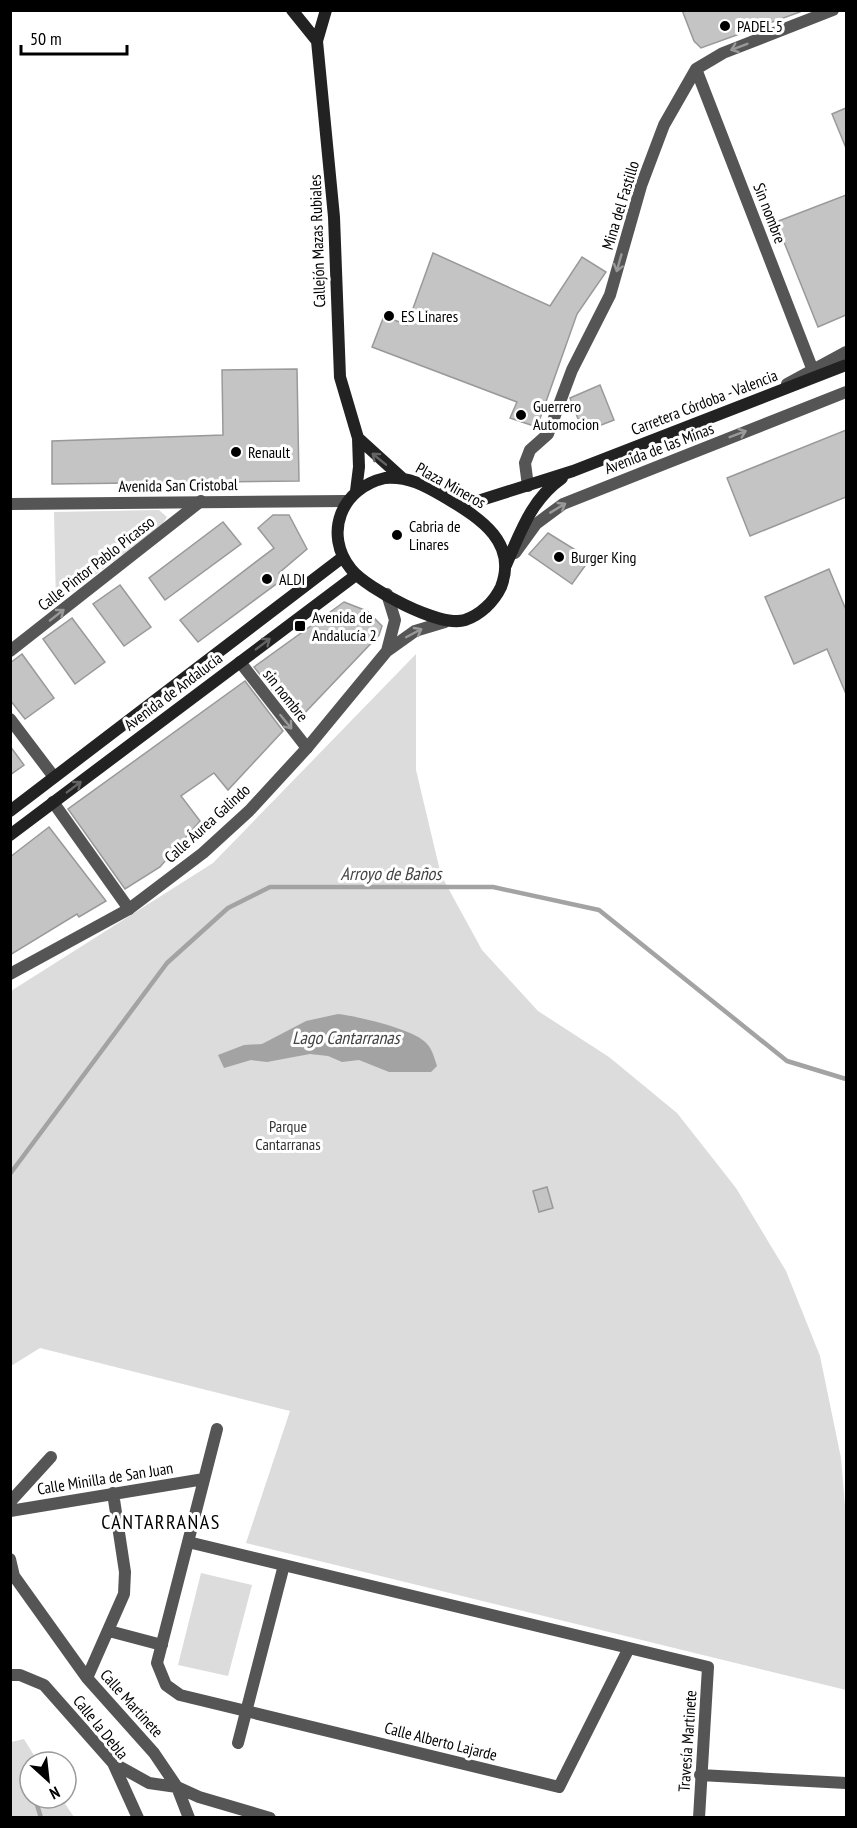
<svg xmlns="http://www.w3.org/2000/svg" width="857" height="1828" viewBox="0 0 857 1828" font-family="'PT Sans Narrow',sans-serif">
<style>
.green{fill:#dcdcdc}
.water{fill:#a3a3a3}
.lines{fill:none;stroke-linecap:round;stroke-linejoin:round}
.stream{stroke:#a3a3a3;stroke-width:4.5}
.building{fill:#c4c4c4;stroke:#999;stroke-width:1.5}
.pedestrian{stroke:#555;stroke-width:12}
.minor{stroke:#555;stroke-width:12}
.tertiary{stroke:#555;stroke-width:12}
.secondary{stroke:#222;stroke-width:12}
.oneway{stroke:#999}
.oneway2{stroke:#646464}
.poi-dot{fill:#000;stroke:#fff;stroke-width:2}
.labels{text-anchor:middle;stroke-width:6;stroke-linejoin:round;paint-order:stroke}
.poi-label{font-size:16px;fill:#000;stroke:#fff;text-anchor:start}
.street-label{font-size:16px;fill:#000;stroke:#fff}
.park-label{font-size:16px;fill:#333;stroke:#fff}
.water-label{font-size:18px;font-style:italic;fill:#444;stroke:#fff}
.quarter-label{font-size:20px;letter-spacing:1.5px;fill:#000;stroke:#fff}
</style>
<rect width="100%" height="100%" fill="#fff"/>
<path class="green" d="M159 510 167 517 162 525 56 604 54 512Z
M416 654V770L441 875 482 950 538 1011 609 1057 677 1113 736 1188 786 1271 820 1356 841 1458 846 1518V1690L246 1543 290 1411 40 1348 11 1366V991L213 863Z
M201 1573 252 1585 228 1676 178 1665Z
M24 1739 38 1762H30V1798H61L74 1817H11V1742Z"/>
<path class="water" d="M338 1014C357 1016 411 1029 424 1041 432 1047 434 1057 437 1066L431 1072H389L359 1060 342 1062 328 1056 310 1054 267 1062 251 1060 224 1068 218 1055 244 1045 262 1044 306 1021Z"/>
<g class="lines">
<path class="stream" d="M10 1174 167 963 228 908 270 887H493L599 910 787 1061 846 1079
M26 1772 30 1784
M35 1798 41 1818"/>
</g>
<path class="building" d="M682 10H800V12L701 48 694 41Z
M846 108V148L832 114Z
M846 195V315L818 327 776 222Z
M433 253 550 306 582 257 606 272 577 314 537 427 510 418 517 402 372 347 384 316 407 325Z
M297 369 299 481 52 484V441L223 435 222 370Z
M600 385 614 420 583 432 570 398Z
M846 430V497L750 536 727 478Z
M273 515H289L307 549 279 573 283 579 198 642 180 620 274 548 258 528Z
M223 522 241 544 165 600 149 578Z
M548 533 590 559 572 584 529 554Z
M829 569 846 610V694L827 649 794 664 765 597Z
M120 585 151 627 124 646 93 604Z
M344 602 367 611 382 626 379 635 297 721 254 667Z
M72 618 105 662 75 684 43 639Z
M22 654 54 698 25 719 10 700V663Z
M245 681 283 731 228 790 214 773 181 796 200 821 160 867 125 889 68 809Z
M10 746 24 765 10 775Z
M49 827 106 901 79 917 77 914 10 955V857Z
M547 1187 553 1208 539 1212 533 1191Z"/>
<g class="lines">
<path class="pedestrian" d="M240 662 307 748"/>
<path class="minor" d="M696 69 812 368
M787 384 846 352
M528 486 525 463 530 450 548 434 572 370 610 295 641 186 664 125 696 69 723 53 833 10
M515 553 536 524 563 504 846 392
M10 651 201 501
M10 719 54 777
M53 802 129 909
M217 1429 157 1663 166 1685 180 1695 559 1787 629 1648
M10 1502 51 1457
M10 1511 204 1479
M188 1542 708 1667 699 1818
M10 1559 14 1576 87 1678 154 1753 177 1787 199 1797 270 1818
M109 1631 162 1645
M10 1675H20L44 1685 113 1763 138 1818
M87 1678 124 1594 125 1572 113 1493
M238 1743 284 1565
M113 1763 149 1783 177 1787 189 1818
M700 1775 846 1783"/>
<path class="tertiary" d="M10 504 346 501
M387 594 395 620 387 651
M10 974 129 909 203 853 249 811 307 748 387 651 415 631 445 622"/>
<path class="secondary" d="M292 10 317 41
M326 10 317 41 334 217 340 377 358 438 359 467 356 491
M358 438 402 478
M385 478C410 476 427 487 448 499 481 519 518 543 501 587 494 602 480 615 465 620 440 628 367 589 351 569 323 534 341 488 385 478Z
M453 502 478 501 573 471 846 365
M506 565C521 531 531 500 562 478
M10 811 343 557
M10 835 356 575"/>
</g>
<defs><path id="oneway-shaft" d="M-6 0H5M1.5-3L5.5 0L1.5 3" fill="none" stroke-width="1.6" stroke-linecap="round" stroke-linejoin="round" transform="scale(1.5)"/></defs>
<g class="oneway">
<use href="#oneway-shaft" transform="translate(739 47) rotate(159)"/>
<use href="#oneway-shaft" transform="translate(619 263) rotate(106)"/>
<use href="#oneway-shaft" transform="translate(738 434) rotate(-21)"/>
<use href="#oneway-shaft" transform="translate(558 508) rotate(-31)"/>
<use href="#oneway-shaft" transform="translate(57 615) rotate(-38)"/>
<use href="#oneway-shaft" transform="translate(414 633) rotate(-28)"/>
<use href="#oneway-shaft" transform="translate(286 722) rotate(51)"/>
</g>
<g class="oneway2">
<use href="#oneway-shaft" transform="translate(379 459) rotate(-141)"/>
<use href="#oneway-shaft" transform="translate(263 644) rotate(-37)"/>
<use href="#oneway-shaft" transform="translate(74 787) rotate(-37)"/>
</g>
<g class="poi-dot">
<circle cx="725" cy="26" r="6"/>
<circle cx="389" cy="316" r="6"/>
<circle cx="521" cy="415" r="6"/>
<circle cx="236" cy="452" r="6"/>
<circle cx="397" cy="535" r="6"/>
<circle cx="559" cy="557" r="6"/>
<circle cx="267" cy="579" r="6"/>
<rect x="294" y="620" width="12" height="12" rx="3"/>
</g>
<g class="labels">
<g class="poi-label">
<text x="737" y="32">PADEL 5</text>
<text x="401" y="322">ES Linares</text>
<text x="533" y="412">Guerrero<tspan x="533" dy="18">Automocion</tspan></text>
<text x="248" y="458">Renault</text>
<text x="409" y="532">Cabria de<tspan x="409" dy="18">Linares</tspan></text>
<text x="571" y="563">Burger King</text>
<text x="279" y="585">ALDI</text>
<text x="312" y="623">Avenida de<tspan x="312" dy="18">Andalucía 2</tspan></text>
</g>
<g class="street-label">
<text transform="translate(620 205) rotate(-73)" y="6">Mina del Fastillo</text>
<text transform="translate(770 213) rotate(69)" y="6">Sin nombre</text>
<text transform="translate(317 241) rotate(-92)" y="6">Callejón Mazas Rubiales</text>
<text transform="translate(704 402) rotate(-21)" y="6">Carretera Córdoba - Valencia</text>
<text transform="translate(659 448) rotate(-21)" y="6">Avenida de las Minas</text>
<text transform="translate(178 485) rotate(-1)" y="6">Avenida San Cristobal</text>
<text transform="translate(451 485) rotate(29)" y="6">Plaza Mineros</text>
<text transform="translate(96 563) rotate(-38)" y="6">Calle Pintor Pablo Picasso</text>
<text transform="translate(173 691) rotate(-37)" y="6">Avenida de Andalucía</text>
<text transform="translate(286 695) rotate(52)" y="6">sin nombre</text>
<text transform="translate(207 823) rotate(-42)" y="6">Calle Áurea Galindo</text>
<text transform="translate(105 1478) rotate(-9)" y="6">Calle Minilla de San Juan</text>
<text transform="translate(132 1703) rotate(48)" y="6">Calle Martinete</text>
<text transform="translate(101 1727) rotate(51)" y="6">Calle la Debla</text>
<text transform="translate(441 1741) rotate(14)" y="6">Calle Alberto Lajarde</text>
<text transform="translate(687 1741) rotate(-86)" y="6">Travesía Martinete</text>
</g>
<g class="park-label">
<text x="288" y="1132">Parque<tspan x="288" dy="18">Cantarranas</tspan></text>
</g>
<g class="water-label">
<text x="391" y="880">Arroyo de Baños</text>
<text x="346" y="1044">Lago Cantarranas</text>
</g>
<g class="quarter-label">
<text x="161" y="1529">CANTARRANAS</text>
</g>
</g>
<rect width="857" height="1828" fill="none" stroke="#000000" stroke-width="24"/>
<g transform="translate(48 1780) rotate(153)"><circle r="28" fill="#ffffff" stroke="#999999" stroke-width="1.5"/>
<path d="M0-4.5L10 22L0 15L-10 22Z" fill="#000000"/>
<text y="-9" font-size="16" font-weight="bold" text-anchor="middle" fill="#000000">N</text>
</g>
<path d="M21 45v9h106v-9" fill="none" stroke="#000000" stroke-width="3"/>
<text x="30" y="45" font-size="18" fill="#000000" stroke="#ffffff" stroke-width="4.5" paint-order="stroke">50 m</text>
</svg>
